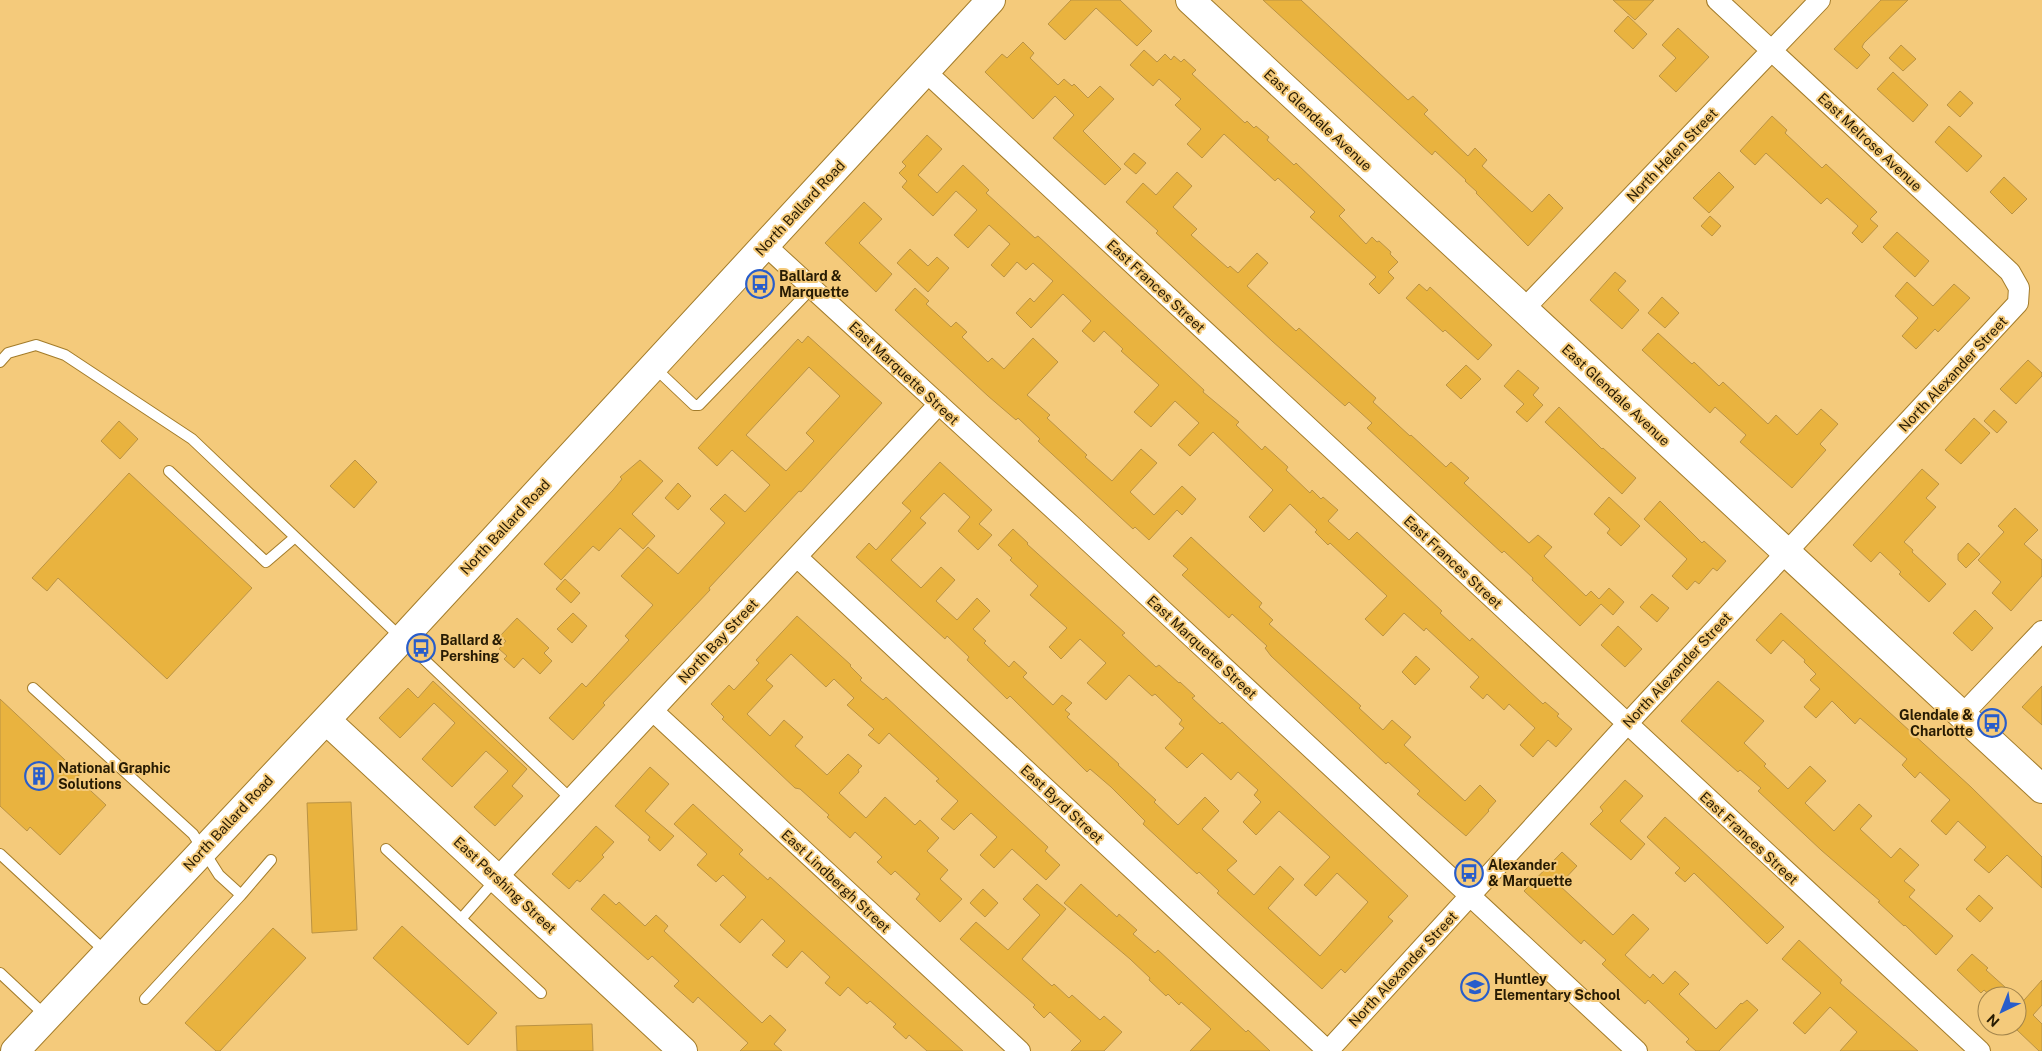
<svg xmlns="http://www.w3.org/2000/svg" width="2042" height="1051" viewBox="0 0 2042 1051" font-family="'Public Sans',sans-serif">
<style>
.building{fill:#e9b33f;stroke:#bb9344;fill-rule:evenodd}
.lines{fill:none;stroke-linecap:round;stroke-linejoin:round}
.lane-casing{stroke:#a37c2a;stroke-width:12}
.street-casing{stroke:#a37c2a;stroke-width:22}
.secondary-casing{stroke:#a37c2a;stroke-width:30}
.lane{stroke:#fff;stroke-width:10}
.street{stroke:#fff;stroke-width:20}
.secondary{stroke:#fff;stroke-width:28}
.labels{text-anchor:middle;stroke-width:4;stroke-linejoin:round;paint-order:stroke}
.street-label{font-size:14px;fill:#271b03;stroke:#f4ca7b}
.poi-label{font-size:14px;font-weight:bold;fill:#271b03;stroke:#f4ca7b;text-anchor:start}
</style>
<rect width="100%" height="100%" fill="#f4ca7b"/>
<path class="building" d="M1071 0H1120L1152 31 1137 46 1096 8 1065 40 1048 24Z
M1263 0H1301L1408 100 1413 96 1428 110 1424 114 1468 156 1475 148 1487 160 1482 166 1532 212 1549 194 1563 208 1528 246 1476 193 1477 192 1465 181 1466 180 1435 151 1432 155Z
M1613 0H1654L1635 20Z
M1881 0H1908L1864 43 1862 47 1870 55 1857 69 1834 49Z
M1628 16 1647 34 1633 49 1614 31Z
M1678 28 1709 57 1676 92 1659 76 1676 58 1662 45Z
M1023 42 1034 53 1030 58 1058 85 1064 79 1072 86 1074 84 1088 98 1100 86 1114 99 1083 131 1121 169 1105 185 1053 138 1074 115 1055 96 1033 119 985 72 1002 54 1007 58Z
M1901 45 1916 59 1903 71 1889 58Z
M1144 50 1157 62 1165 54 1171 60 1174 56 1181 62 1184 59 1196 70 1192 74 1245 123 1247 121 1254 128 1256 126 1269 137 1267 140 1294 165 1296 163 1345 210 1339 216 1366 244 1372 237 1377 242 1379 241 1391 252 1390 254 1398 262 1388 272 1394 278 1379 294 1369 284 1376 277 1310 217 1315 212 1278 178 1275 181 1224 134 1202 158 1187 144 1201 129 1175 105 1181 99 1159 79 1153 86 1130 65Z
M1893 72 1928 105 1913 122 1877 89Z
M1960 91 1973 103 1960 117 1947 105Z
M1772 116 1787 130 1785 133 1822 168 1826 164 1877 212 1870 219 1878 226 1862 243 1852 233 1858 226 1827 198 1821 204 1766 153 1755 165 1740 151Z
M1949 126 1982 156 1967 172 1935 142Z
M927 135 942 149 918 175 937 193 963 165 989 190 986 193 1035 238 1038 236 1204 390 1203 392 1239 422 1236 425 1262 450 1265 446 1288 467 1286 470 1310 493 1312 490 1321 499 1323 497 1338 510 1328 521 1349 540 1357 532 1442 611 1440 613 1470 641 1472 638 1543 704 1545 702 1559 714 1557 716 1572 729 1556 747 1548 740 1533 757 1520 745 1535 728 1509 704 1504 710 1487 694 1483 699 1470 687 1479 677 1426 628 1424 631 1404 613 1383 636 1365 619 1387 596 1330 543 1328 545 1315 532 1317 530 1290 504 1264 532 1249 517 1273 490 1213 432 1190 456 1178 445 1199 423 1175 401 1151 427 1134 412 1159 385 1121 351 1123 349 1104 331 1094 342 1082 331 1091 321 1063 294 1031 328 1016 313 1030 298 1034 302 1053 281 1033 263 1026 270 1017 262 1004 277 991 265 1010 244 989 225 968 248 954 235 977 210 956 191 933 216 902 187 907 181 899 173 906 166 902 162Z
M1134 153 1146 163 1136 174 1124 164Z
M1177 172 1192 186 1173 207 1197 229 1191 235 1228 268 1230 266 1238 273 1257 253 1268 263 1247 286 1296 331 1299 328 1376 398 1373 402 1410 436 1411 435 1446 467 1451 462 1469 478 1464 483 1529 543 1538 535 1552 547 1544 556 1586 596 1591 591 1599 599 1609 588 1624 602 1613 615 1601 604 1580 626 1532 580 1533 578 1504 551 1502 553 1367 428 1372 423 1349 402 1345 406 1272 341 1156 233 1158 231 1126 202 1143 183 1156 195Z
M1719 172 1734 187 1709 213 1693 198Z
M2004 177 2027 199 2012 214 1990 192Z
M864 202 882 219 859 243 892 274 876 292 825 243Z
M1710 216 1721 226 1712 236 1701 226Z
M1897 232 1929 261 1915 277 1883 247Z
M910 249 928 266 937 257 949 268 928 292 897 263Z
M1615 272 1626 281 1618 290 1639 310 1622 329 1590 300Z
M1907 282 1933 306 1954 284 1970 298 1938 332 1935 329 1916 349 1902 336 1918 318 1895 296Z
M1419 284 1427 291 1430 287 1492 345 1478 360 1445 330 1443 332 1406 298Z
M915 288 929 301 926 304 951 327 956 322 967 332 962 337 988 362 992 358 1004 369 1033 338 1058 362 1027 395 1050 415 1047 418 1087 455 1085 457 1112 481 1141 449 1157 463 1130 492 1154 515 1182 486 1196 499 1182 515 1177 510 1149 540 1135 527 1133 529 1038 441 1040 439 1018 418 1016 420 988 396 895 310Z
M1662 297 1679 313 1665 328 1648 313Z
M1658 333 1692 364 1694 362 1719 386 1723 382 1768 424 1776 415 1797 435 1821 409 1838 424 1820 444 1826 450 1792 488 1740 442 1746 435 1715 407 1710 413 1642 350Z
M808 336 882 403 801 492 799 491 709 588 710 590 603 703 605 705 573 740 549 718 582 683 586 687 629 640 625 636 653 605 621 576 648 547 678 574 725 523 710 509 725 494 745 512 770 485 732 450 717 466 698 448 798 339 802 343ZM809 367 840 396 806 433 814 441 786 471 746 435Z
M2028 360 2042 373V376L2016 404 2000 389Z
M1466 365 1481 379 1461 399 1446 385Z
M1518 370 1539 388 1533 395 1543 405 1527 422 1516 412 1524 404 1504 386Z
M1559 407 1602 449 1603 448 1636 478 1622 494 1545 422Z
M1994 410 2007 422 1997 433 1984 421Z
M1974 418 1990 433 1961 464 1945 450Z
M119 421 138 439 120 459 101 441Z
M355 460 377 482 354 508 330 486Z
M640 460 663 481 632 514 655 536 643 549 620 528 599 551 593 546 561 580 544 564 613 490 622 479 620 477Z
M940 462 992 510 979 524 992 535 978 550 958 531 970 517 944 493 920 518 926 523 891 560 921 588 941 567 955 580 936 601 957 620 977 598 990 611 973 629 986 641 984 643 1009 667 1014 661 1027 673 1023 677 1053 705 1062 695 1072 703 1065 710 1070 714 1067 717 1119 764 1118 765 1156 800 1154 802 1178 825 1205 797 1219 811 1202 829 1237 861 1227 870 1254 895 1280 866 1294 879 1268 908 1320 956 1368 902 1337 873 1316 896 1304 885 1330 857 1279 811 1256 835 1243 822 1261 802 1254 795 1258 790 1238 772 1231 780 1202 753 1187 768 1165 748 1184 728 1179 724 1182 720 1155 694 1152 696 1129 675 1106 700 1087 683 1106 663 1080 639 1061 659 1049 647 1067 628 1030 595 1038 586 1010 560 1012 558 998 545 1013 529 1028 543 1027 544 1125 633 1122 635 1156 667 1159 665 1179 683 1180 682 1195 696 1192 698 1220 724 1222 722 1408 896 1388 917 1393 921 1345 973 1341 969 1322 989 1217 893 1219 891 1199 872 1197 874 1143 824 1145 821 1111 787 1090 769 1087 772 1010 696 1007 699 967 660 969 657 947 636 945 639 856 557 869 543 876 550 911 511 902 503Z
M1922 469 1939 484 1926 498 1936 507 1904 542 1913 550 1912 552 1946 584 1929 602 1899 574 1901 572 1880 552 1871 562 1853 545Z
M129 473 252 588 167 679 58 578 47 591 32 578Z
M678 483 691 496 678 510 665 498Z
M1609 497 1640 526 1621 546 1607 533 1610 529 1594 514Z
M1660 501 1702 543 1704 541 1726 561 1717 571 1713 568 1699 584 1695 581 1687 590 1672 576 1687 559 1644 519Z
M2015 508 2038 530 2024 544 2042 560V576L2011 611 1992 593 2001 582 1978 560 2004 532 1998 526Z
M1191 537 1262 603 1259 607 1273 620 1269 624 1361 706 1359 708 1383 730 1392 720 1411 737 1404 745 1465 801 1480 785 1496 801 1488 810 1489 811 1466 836 1417 794 1420 791 1388 762 1386 764 1271 656 1265 648 1267 646 1232 614 1229 618 1182 575 1188 569 1173 556Z
M1968 543 1980 554 1966 568 1958 560V554Z
M565 579 580 593 571 603 556 589Z
M1652 594 1669 608 1657 622 1640 607Z
M1975 610 1993 628 1972 651 1953 633Z
M573 613 587 626 572 643 557 629Z
M1781 613 1971 787 2042 857V888L2007 855 1989 873 1974 860 1986 847 1958 821 1946 835 1931 821 1950 800 1920 772 1915 778 1902 765 1907 759 1860 718 1855 724 1832 701 1816 718 1804 707 1820 689 1810 680 1816 674 1804 662 1805 660 1783 640 1771 654 1756 640Z
M797 616 851 665 850 666 862 678 860 680 883 700 886 697 1048 847 1045 851 1060 865 1046 880 1012 849 994 868 980 855 997 837 971 813 954 830 941 819 958 801 936 781 939 779 889 733 879 744 868 735 874 729 847 705 854 698 834 679 826 687 791 654 766 680 773 686 747 714 770 736 784 720 803 737 795 746 827 775 848 754 862 766 858 770 859 772 839 793 866 818 885 797 915 825 920 820 939 838 927 851 948 870 940 879 962 899 940 922 916 899 920 894 895 871 891 875 877 862 882 857 855 832 850 838 827 817 829 815 800 789 795 788 722 719 724 717 711 704 729 685 734 690 759 663 756 660Z
M517 618 549 648 544 653 552 661 540 674 523 658 514 668 504 659 507 656 499 649 506 641 500 636Z
M1618 626 1642 649 1625 667 1601 645Z
M1416 656 1430 669 1415 685 1402 672Z
M433 681 527 769 512 786 523 796 495 826 474 807 508 771 486 751 452 787 422 759 455 723 434 703 400 738 379 718 408 688 418 698Z
M1718 681 1764 721 1744 743 1766 764 1764 766 1788 789 1810 766 1826 781 1805 803 1834 831 1859 804 1872 816 1860 829 1891 858 1900 848 1919 865 1904 881 1915 890 1909 897 1953 936 1936 955 1905 925 1904 926 1878 902 1880 901 1821 850 1758 791 1761 788 1740 770 1738 772 1681 721Z
M2042 686V725L2022 707Z
M0 699 80 774 77 778 106 805 60 855 30 827 27 831 0 806Z
M650 767 669 784 645 811 674 836 660 851 648 840 650 837 615 806Z
M1625 780 1643 796 1620 821 1645 844 1631 860 1590 824 1603 811 1600 807Z
M351 802 357 930 312 933 307 803Z
M693 804 743 850 739 854 768 880 770 877 963 1051H927L909 1035 906 1039 893 1027 896 1024 870 1001 867 1004 848 987 840 996 825 983 830 977 802 951 787 968 772 955 785 941 762 919 740 943 720 925 746 897 723 875 716 882 697 865 707 854 674 824Z
M1665 817 1699 848 1784 927 1767 944 1694 873 1685 882 1675 873 1680 868 1647 837Z
M596 826 614 842 602 855 604 857 580 882 577 880 569 889 552 874Z
M1562 852 1577 866 1559 885 1613 935 1633 914 1649 929 1625 955 1650 978 1653 974 1663 984 1675 971 1689 984 1679 994 1716 1029 1741 1003 1742 1004 1747 1000 1758 1010 1719 1051H1696L1686 1042 1689 1039 1648 1000 1645 1004 1602 964 1606 960 1584 940 1581 944 1524 891Z
M1037 884 1066 909 1022 959 1052 986 1054 984 1069 998 1072 995 1100 1020 1104 1016 1122 1032 1104 1051H1071L1081 1041 1050 1012 1044 1018 1033 1007 1035 1005 960 939 976 922 1008 950 1040 915 1023 899Z
M1081 884 1117 917 1119 914 1137 930 1133 934 1155 953 1158 950 1246 1032 1248 1030 1270 1051H1190L1211 1029 1181 1002 1179 1005 1168 994 1166 996 1149 980 1150 978 1130 959 1064 903Z
M983 889 998 903 985 917 970 903Z
M604 894 616 905 619 902 645 926 656 915 668 926 664 931 762 1023 770 1015 786 1030 774 1044 782 1051H740L748 1043 698 997 693 1003 674 986 679 981 652 956 648 960 591 909Z
M1979 895 1993 908 1980 922 1966 909Z
M402 926 497 1013 468 1045 373 958Z
M273 928 306 958 220 1051H216L185 1023Z
M1799 940 1842 980 1840 983 1918 1051H1840L1857 1032 1830 1007 1805 1034 1793 1023 1821 993 1782 959Z
M1972 954 1988 968 1986 970 2015 996H1991L1984 990 1981 993 1957 970Z
M2042 980V1005L2033 1015 2042 1024V1051H2039L2017 1030V1008Z
M592 1024 593 1051H517L516 1026Z"/>
<g class="lines">
<defs>
<path id="lane" d="M0 362 8 353 36 345 65 355 192 439 571 799
M655 368 694 405H699L812 288
M169 471 266 562 294 538
M33 688 193 834 219 875 241 895 145 999
M386 849 541 993
M0 854 106 952
M241 895 271 860
M461 919 497 878
M0 973 47 1017"/>
<path id="street" d="M926 72 1980 1051
M765 245 1072 526 1637 1051
M1523 310 1820 0
M797 557 1328 1051
M653 711 1020 1051
M1962 715 2042 631
M497 878 939 404
M1328 1051 1627 724 2018 303 2019 288 2010 272 1717 0"/>
<path id="secondary" d="M1190 0C1473 264 1759 525 2042 789
M326 720 683 1051
M15 1051 401 640 991 0"/>
</defs>
<use href="#lane" class="lane-casing"/>
<use href="#street" class="street-casing"/>
<use href="#secondary" class="secondary-casing"/>
<use href="#lane" class="lane"/>
<use href="#street" class="street"/>
<use href="#secondary" class="secondary"/>
</g>
<defs>
<symbol id="bus-ring" viewBox="-11 -11 22 22"><circle r="9.5" fill="#f4ca7b" stroke="#285dcb" stroke-width="1.5"/><path d="M-5-6H5V4H4V6H2V4H-2V6H-4V4H-5ZM-3.5-4V0h7V-4ZM-3.5 1.2v1.5H-2V1.2ZM2 1.2v1.5H3.5V1.2Z" fill="#285dcb"/></symbol>
<symbol id="building-ring" viewBox="-11 -11 22 22"><circle r="9.5" fill="#f4ca7b" stroke="#285dcb" stroke-width="1.5"/><path d="M-4-6H4V6H1V3H-1V6H-4ZM-2.5-4.3h1.7v1.8h-1.7ZM.8-4.3h1.7v1.8H.8ZM-2.5-1h1.7V.8h-1.7ZM.8-1h1.7V.8H.8Z" fill="#285dcb"/></symbol>
<symbol id="school-ring" viewBox="-11 -11 22 22"><circle r="9.5" fill="#f4ca7b" stroke="#285dcb" stroke-width="1.5"/><path d="M0-5L7-2L0 1L-7-2ZM-4 1L0 2.5L4 1V4Q0 6-4 4Z" fill="#285dcb"/></symbol>
</defs>
<g fill-rule="evenodd">
<use href="#bus-ring" x="744" y="268" width="32" height="32"/>
<use href="#bus-ring" x="405" y="632" width="32" height="32"/>
<use href="#bus-ring" x="1976" y="707" width="32" height="32"/>
<use href="#building-ring" x="23" y="760" width="32" height="32"/>
<use href="#bus-ring" x="1453" y="857" width="32" height="32"/>
<use href="#school-ring" x="1459" y="971" width="32" height="32"/>
</g>
<g class="labels">
<g class="street-label">
<text transform="translate(1318 120) rotate(43)" y="5">East Glendale Avenue</text>
<text transform="translate(1870 142) rotate(43)" y="5">East Melrose Avenue</text>
<text transform="translate(1672 155) rotate(-46)" y="5">North Helen Street</text>
<text transform="translate(800 208) rotate(-47)" y="5">North Ballard Road</text>
<text transform="translate(1156 286) rotate(43)" y="5">East Frances Street</text>
<text transform="translate(904 373) rotate(43)" y="5">East Marquette Street</text>
<text transform="translate(1953 374) rotate(-47)" y="5">North Alexander Street</text>
<text transform="translate(1616 395) rotate(43)" y="5">East Glendale Avenue</text>
<text transform="translate(505 527) rotate(-47)" y="5">North Ballard Road</text>
<text transform="translate(1453 562) rotate(43)" y="5">East Frances Street</text>
<text transform="translate(718 641) rotate(-47)" y="5">North Bay Street</text>
<text transform="translate(1202 647) rotate(43)" y="5">East Marquette Street</text>
<text transform="translate(1677 670) rotate(-47)" y="5">North Alexander Street</text>
<text transform="translate(1062 804) rotate(43)" y="5">East Byrd Street</text>
<text transform="translate(228 823) rotate(-47)" y="5">North Ballard Road</text>
<text transform="translate(1749 838) rotate(43)" y="5">East Frances Street</text>
<text transform="translate(836 881) rotate(43)" y="5">East Lindbergh Street</text>
<text transform="translate(505 885) rotate(43)" y="5">East Pershing Street</text>
<text transform="translate(1403 969) rotate(-47)" y="5">North Alexander Street</text>
</g>
<g class="poi-label">
<text x="779" y="281">Ballard &amp;<tspan x="779" dy="16">Marquette</tspan></text>
<text x="440" y="645">Ballard &amp;<tspan x="440" dy="16">Pershing</tspan></text>
<text x="1973" y="720" text-anchor="end">Glendale &amp;<tspan x="1973" dy="16">Charlotte</tspan></text>
<text x="58" y="773">National Graphic<tspan x="58" dy="16">Solutions</tspan></text>
<text x="1488" y="870">Alexander<tspan x="1488" dy="16">&amp; Marquette</tspan></text>
<text x="1494" y="984">Huntley<tspan x="1494" dy="16">Elementary School</tspan></text>
</g>
</g>
<g transform="translate(2002 1011) rotate(223)"><circle r="24" fill="#f4ca7b" stroke="#a2844b"/>
<path d="M0-4L9 19L0 12L-9 19Z" fill="#285dcb"/>
<text y="-8" font-size="14" font-weight="bold" text-anchor="middle" fill="#271b03">N</text>
</g>
</svg>
